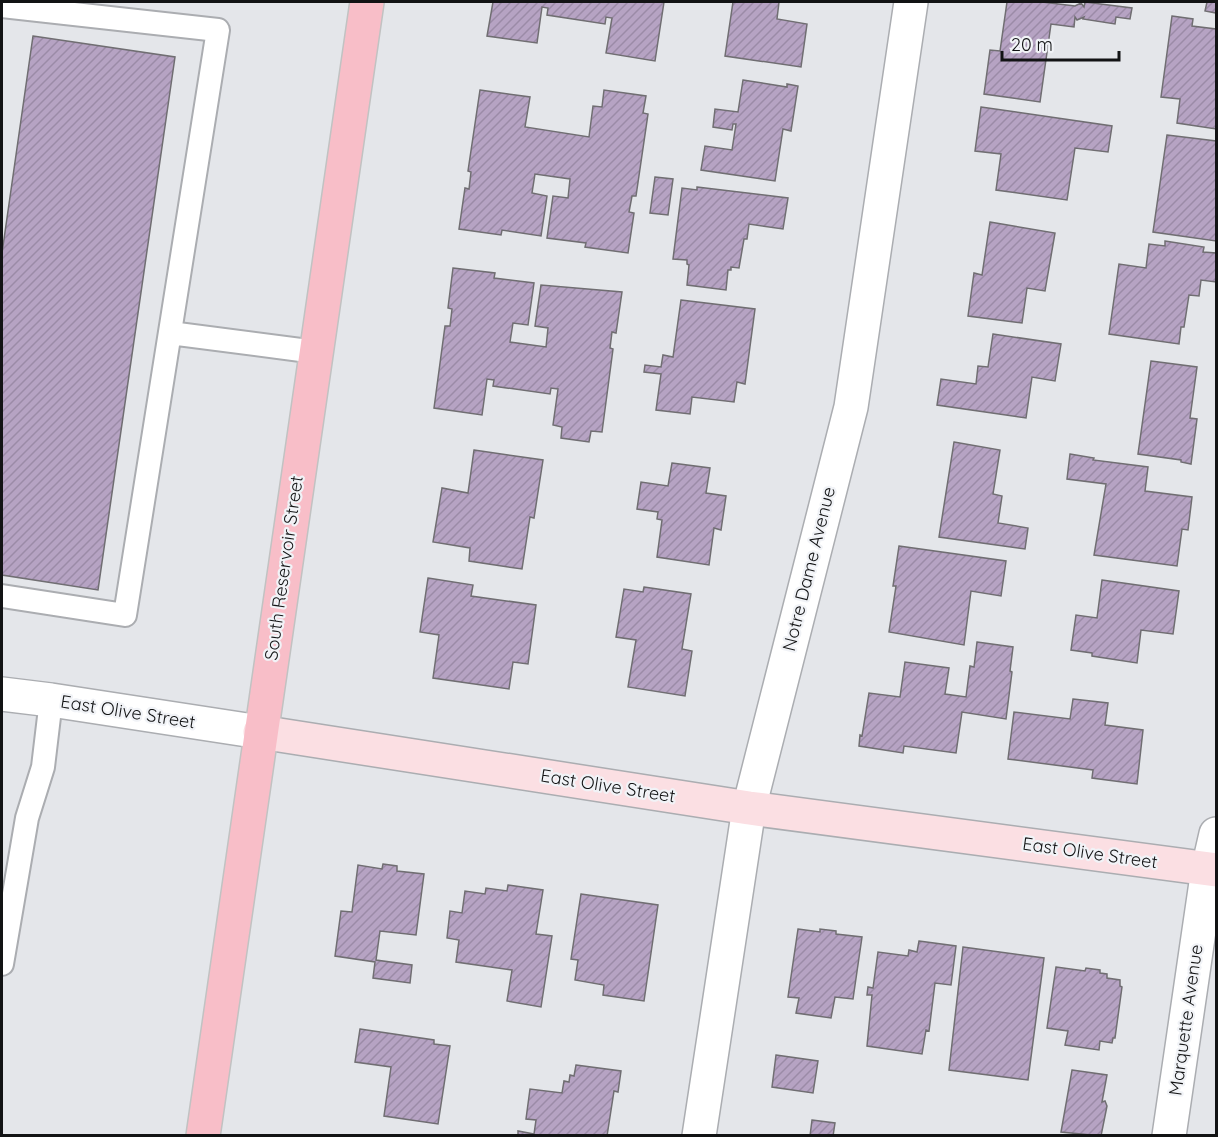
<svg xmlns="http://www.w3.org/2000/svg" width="1218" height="1137" viewBox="0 0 1218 1137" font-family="Quicksand,sans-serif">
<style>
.building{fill:url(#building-hatch);stroke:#706e72;stroke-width:1.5}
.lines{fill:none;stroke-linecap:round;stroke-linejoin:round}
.lane-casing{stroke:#abadb1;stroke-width:26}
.street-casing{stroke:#abadb1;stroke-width:36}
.secondary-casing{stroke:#abadb1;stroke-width:36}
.primary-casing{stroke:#c1c2c2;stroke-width:36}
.lane{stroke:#fff;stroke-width:22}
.street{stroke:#fff;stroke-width:33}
.secondary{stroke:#fbdfe3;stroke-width:33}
.primary{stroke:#f8bec8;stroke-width:33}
.labels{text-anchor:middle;stroke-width:4.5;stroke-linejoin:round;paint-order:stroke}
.street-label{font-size:18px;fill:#121314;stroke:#f1f3f7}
</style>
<defs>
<pattern id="building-hatch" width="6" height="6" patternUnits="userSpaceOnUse" patternTransform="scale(1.5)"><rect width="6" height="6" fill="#b6a3c3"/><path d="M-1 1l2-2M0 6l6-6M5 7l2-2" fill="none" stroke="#9b8ba7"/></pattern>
</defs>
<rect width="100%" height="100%" fill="#e4e6ea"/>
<path class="building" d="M493 2H664L655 61 606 53 612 18 606 17 605 24 547 15 548 8 542 7 537 43 487 36Z
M733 2H779L777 19 807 24 801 67 725 56Z
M1007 2H1042L1075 6 1081 3 1084 7 1085 2 1132 8 1130 19 1116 17 1115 24 1083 19 1084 17 1077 20 1075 17 1074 27 1051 24 1040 102 984 94 990 50 1000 51Z
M1207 2H1216V13L1205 11Z
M1172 16 1193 19 1192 26 1216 29V129L1177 123 1180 99 1161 97Z
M33 36 175 57 98 590 2 575V253Z
M743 80 787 87V84L798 86 791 131 783 129 775 181 701 170 705 146 732 150 736 124H733L732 130 713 127 715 109 738 112Z
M480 90 530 97 525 127 589 137 593 106 602 107 604 90 646 96 643 113 648 114 636 196H632L629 212 634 213 628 253 585 247 586 243 547 238 553 196 568 198 570 179 535 174 532 193 547 196 541 236 502 230 501 235 459 229 465 188 469 189 471 172 468 171Z
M981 107 1112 126 1108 152 1075 148 1067 200 996 190 1001 154 975 151Z
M1167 135 1216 141V241L1153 232Z
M655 177 673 179 668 215 650 213Z
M697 187 788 198 783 229 749 224 747 239H744L739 268 731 267V270H728L726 290 687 285 689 265 687 264V260L673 259 682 188 697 190Z
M990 222 1055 233 1045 291 1027 288 1022 323 968 316 974 273 982 275Z
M1165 241 1204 247 1203 252 1216 253V282L1201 280 1199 296 1189 295 1184 327H1181L1179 344 1109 334 1119 264 1146 268 1149 244 1165 246Z
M453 268 495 273 494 278 534 283 528 325 513 323 510 342 546 347 548 328 535 326 541 285 622 292 616 333 612 332 610 348 613 349 602 432 591 431 589 442 561 438 562 427 553 425 558 389 551 388 550 394 493 386 494 380 487 379 482 415 434 408 445 326H450L452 309 448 308Z
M681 300 755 309 745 384 737 382 734 402 692 397 690 414 656 410 661 374 644 372 645 365 661 367 663 355 673 357Z
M993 334 1061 344 1055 381 1032 377 1026 418 937 405 941 379 976 384 978 366 988 367Z
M1151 361 1197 367 1190 418 1197 419 1191 464 1181 462V460L1138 454Z
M954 442 1000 450 993 494 1002 496 998 523 1028 528 1025 549 939 537Z
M474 450 543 460 534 518 530 517 522 569 469 561 470 548 433 542 442 488 468 493Z
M1070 454 1094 458 1093 460 1148 467 1145 491 1192 497 1188 530 1182 529 1177 566 1094 555 1106 484 1067 479Z
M672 463 710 468 706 493 726 496 721 530 714 528 709 565 657 557 662 520 657 519 658 512 637 509 641 482 668 486Z
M899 546 1006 561 1001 596 971 591 964 645 889 632 896 586H893Z
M428 578 473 585 471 596 536 605 528 664 513 662 509 689 433 678 439 635 420 632Z
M1102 580 1179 591 1173 634 1141 630 1137 663 1092 656V653L1071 650 1076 615 1097 618Z
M644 587 691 594 682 649 692 651 685 696 628 687 636 640 616 637 624 589 643 592Z
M977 642 1013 647 1010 671 1012 672 1006 719 962 712 956 753 904 746 903 753 859 746 860 735 862 736 869 693 900 697 905 662 949 668 945 694 966 697 970 666 974 667Z
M1073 699 1108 703 1105 725 1143 730 1137 784 1092 778 1093 770 1008 759 1014 712 1070 719Z
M383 864 397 866V871L424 874 416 935 380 931 376 960 412 965 410 983 373 978 375 962 335 956 341 911 352 912 358 865 382 869Z
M508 885 543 890 536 934 552 936 541 1007 507 1001 512 970 456 962 459 940 447 938 450 911 462 913 465 891 485 894 486 888 507 891Z
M581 894 658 905 644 1001 603 995 604 985 575 980 578 960 571 959Z
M798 929 820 932V929L836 931V934L862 937 853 999 835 997 831 1018 796 1013 799 998 788 997Z
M919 941 956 946 951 985 935 983 929 1031 926 1030 922 1054 867 1046 872 995H867L868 987 873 988 878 952 908 956 909 950 917 952Z
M963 947 1044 958 1028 1080 949 1070Z
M1056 967 1085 971 1086 968 1100 970V973L1107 974V978L1120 980V986L1122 987 1115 1038H1113L1112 1043 1100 1041 1099 1050 1065 1045 1068 1031 1047 1028Z
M360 1029 434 1040V1044L450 1046 438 1124 384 1116 391 1067 355 1062Z
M776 1055 818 1061 813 1093 772 1087Z
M576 1065 621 1071 618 1092 614 1091 607 1136H518V1131L534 1134 536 1120 526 1119 530 1089 562 1093 564 1081 569 1082 570 1075 574 1076Z
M1072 1070 1107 1075 1102 1102 1105 1101 1107 1106 1101 1136 1061 1132Z
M812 1120 835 1123 833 1136H810Z"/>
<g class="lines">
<defs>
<path id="lane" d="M2 6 218 30 125 615 2 596
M170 333 316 352
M2 964 27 818 43 767 51 700"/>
<path id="street" d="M2 694 51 700 260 732
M699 1136 749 808 851 407 911 2
M1169 1136 1208 869 1216 834"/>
<path id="secondary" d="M260 732 749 808 1216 870"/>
<path id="primary" d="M203 1136 367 2"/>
</defs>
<use href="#lane" class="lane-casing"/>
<use href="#street" class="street-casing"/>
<use href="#secondary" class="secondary-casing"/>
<use href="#primary" class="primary-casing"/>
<use href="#lane" class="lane"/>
<use href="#street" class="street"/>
<use href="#secondary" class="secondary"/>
<use href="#primary" class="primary"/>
</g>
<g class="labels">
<g class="street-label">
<text transform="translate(284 568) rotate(-82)" y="6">South Reservoir Street</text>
<text transform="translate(809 569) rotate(-76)" y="6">Notre Dame Avenue</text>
<text transform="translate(128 712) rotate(9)" y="6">East Olive Street</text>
<text transform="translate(608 786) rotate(9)" y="6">East Olive Street</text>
<text transform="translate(1090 853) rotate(8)" y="6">East Olive Street</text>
<text transform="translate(1186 1020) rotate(-82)" y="6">Marquette Avenue</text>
</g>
</g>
<rect width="1218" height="1137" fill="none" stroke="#121314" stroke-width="6"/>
<path d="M1002 51v9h117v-9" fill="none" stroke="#121314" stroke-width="3"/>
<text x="1011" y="51" font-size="18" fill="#121314" stroke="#f1f3f7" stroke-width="4.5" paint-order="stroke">20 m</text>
</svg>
